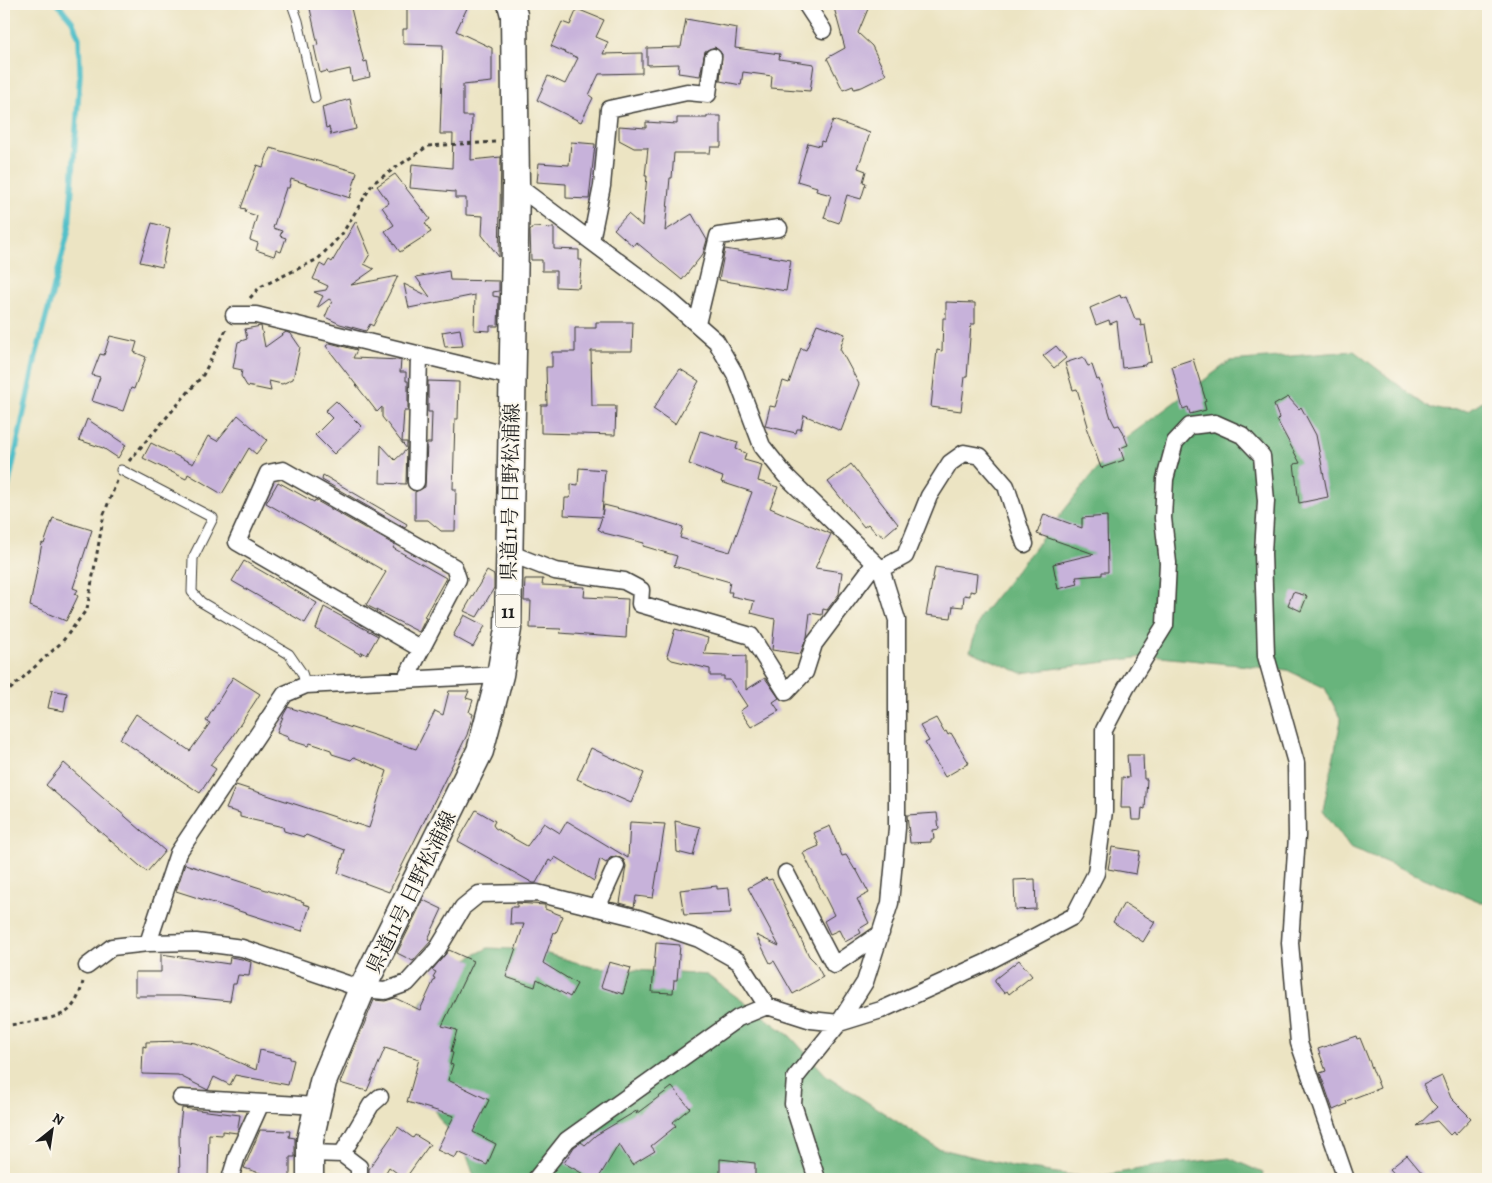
<svg xmlns="http://www.w3.org/2000/svg" width="1492" height="1183" viewBox="0 0 1492 1183" font-family="Alegreya,'Noto Serif JP',serif">
<style>
.forest{fill:#68b47c;stroke:#42684c}
.lines{fill:none;stroke-linecap:round;stroke-linejoin:round}
.stream{stroke:#52c0c9;stroke-width:5.5}
.building{fill:#c7b2da}
.lane-casing{stroke:#3b3a35;stroke-width:11}
.street-casing{stroke:#3b3a35;stroke-width:19}
.primary-casing{stroke:#3b3a35;stroke-width:29}
.path{stroke:#3b3a35;stroke-width:3;stroke-dasharray:4 4;stroke-linecap:butt}
.lane{stroke:#fff;stroke-width:9}
.street{stroke:#fff;stroke-width:16}
.primary{stroke:#fff;stroke-width:26}
.labels{text-anchor:middle;stroke-width:4;stroke-linejoin:round;paint-order:stroke}
.shield{fill:#fbf7ec;stroke:#5f5e5a;stroke-width:1}
.shield-label{font-size:19px;font-weight:bold;fill:#1c1c1c}
.street-label{font-size:20px;fill:#1c1c1c;stroke:#fbf7ec}
</style>
<rect width="100%" height="100%" fill="#fbf7ec"/>
<filter id="ink" filterUnits="userSpaceOnUse"><feTurbulence type="fractalNoise" baseFrequency=".02" numOctaves="2"/><feDisplacementMap in="SourceGraphic" scale="10" xChannelSelector="R" yChannelSelector="G"/><feConvolveMatrix kernelMatrix="1 2 1 2 8 2 1 2 1" color-interpolation-filters="sRGB"/></filter>
<filter id="wash" filterUnits="userSpaceOnUse"><feTurbulence type="fractalNoise" baseFrequency=".0096" numOctaves="4" result="noise"/><feDisplacementMap in="SourceGraphic" scale="20" xChannelSelector="R" yChannelSelector="G"/><feGaussianBlur stdDeviation="1.12" result="paint"/><feColorMatrix in="noise" values="0 0 0 0 0 0 0 0 0 0 0 0 0 0 0 0 0 1.4 0 .05"/><feComposite in="paint" operator="in"/></filter>
<g filter="url(#wash)">
<rect width="100%" height="100%" fill="#ece4c3"/>
<path class="forest" d="M1354 351 1430 409 1469 410 1488 397V905L1350 847 1323 810 1341 720 1325 688 1287 670 1151 656 1022 673 970 651 980 617 1114 447 1230 361Z
M488 948 534 950 592 967 707 975 790 1036 826 1075 937 1148 1011 1166 1090 1178 1156 1166 1229 1158 1263 1173 1262 1179H475L466 1153 437 1115 414 1037 422 1003 445 970Z"/>
<g class="lines">
<path class="stream" d="M4 506 36 356 69 229 80 74 79 38 72 21 58 4"/>
</g>
<g id="blocks">
<path class="building" d="M309 4H350L364 62 367 61 370 77 352 81 350 69 328 74 327 71 320 73 314 46 318 45Z
M407 4H469L456 31 492 48V82L463 85V116H472L471 160 501 157 499 257 482 235 483 216 466 215V198H455V192L410 188 412 164 452 168 453 134H440L443 45 403 44V29H407Z
M833 4H870L858 33 872 46 886 75 862 87 854 89 853 86 843 90 827 58 845 48Z
M577 9 604 20 596 37 608 42 603 54 642 53V73L599 74 589 95 593 98 581 122 537 100 548 76 565 84 578 58 551 46 562 22 570 25Z
M686 19 737 28 735 48 780 54 779 59 814 64 810 91 771 88 772 76 743 72 741 85 720 81 722 54 715 47 705 51 700 76 678 73 679 64 647 65V48L681 47Z
M350 99 356 129 331 135 329 127 326 128 322 107Z
M707 116H721V147H711L710 153H674L672 178H670L665 231 692 214 707 240 703 254 682 280 636 242 633 246 614 229 628 214 642 226 647 176H645L648 148H634L619 140V126L646 128V122L677 124V118H707Z
M833 120 870 133 858 168 866 171 863 182 866 183 861 199 847 195 839 223 824 218 831 195 816 191 817 187 797 181 808 143 820 146 821 141 824 142Z
M571 142 595 144 589 199 566 198V184L537 182 539 163 569 165Z
M270 148 357 172 350 198 291 179 289 188H286L273 228 282 231 280 236 286 238 281 252 276 250 274 256 256 250 258 243 250 240 257 216 245 212 246 209 241 208 257 165 263 167Z
M395 174 430 219 425 223 431 232 400 252 385 231 394 225 382 207 389 203 377 186Z
M356 221 370 254 364 264 374 269 351 285 398 276 373 326 370 324 366 331 340 324 325 317 332 301 329 299 317 308 323 296 314 292 326 290 328 286 313 279 320 264 325 267 329 260 332 262Z
M152 223 170 228 162 267 140 262Z
M533 227 554 228V249L579 250V260H582L579 288 556 287V271H542V260H531L530 231Z
M725 249 791 260 786 291 719 280Z
M449 271 450 280 499 281V291L493 292V296L499 297 498 326H490V331L474 330 475 295 409 308 404 284 430 297 416 277Z
M1120 295 1121 298 1126 296 1135 319H1140L1141 326 1145 325 1151 362 1146 363 1145 365 1122 368 1117 321 1110 324 1109 320 1096 325 1090 308Z
M946 302 975 303V324H971L967 377H965L961 411 931 407 937 350 942 351 943 318H946Z
M596 322H633L632 351H591L592 406H616L615 435 541 433V405H547L546 367H552V352H575V328H596Z
M817 324 845 334 840 349 859 384 841 431 804 415 801 429H797L796 433 765 426 770 406 775 407 783 381 789 383 801 348 806 350Z
M261 326 265 347 286 332 291 334 300 347 293 379 282 384 269 381 271 391 247 386 241 376 242 370 233 368 238 342 247 339 245 329Z
M460 329 463 346 445 347 442 332Z
M110 336 137 342 134 352 146 357 134 389 131 388 123 411 92 401 100 377 92 375 100 354 104 355Z
M330 343 357 350 353 358 401 360 400 372H406V381H408V411H404L402 442H407L406 484 380 483 381 445 395 460 407 449 382 417V407L377 412 326 346Z
M1056 346 1066 358 1054 368 1043 356Z
M1083 357 1088 366 1092 365 1097 380 1099 379 1111 418 1115 426 1119 425 1122 430 1128 445 1120 448 1124 460 1101 468 1086 427 1088 426 1077 389 1073 390 1065 363Z
M1193 359 1206 401 1204 402 1206 410 1190 414 1188 407 1183 409 1172 366Z
M680 369 699 381 675 424 653 409Z
M428 381 459 382 458 419H455L453 489H456L455 531H441L428 520H415V492L425 487 427 443H431L432 412H428Z
M1288 397 1299 409 1301 407 1316 435 1328 497 1299 503 1294 464 1300 463 1277 420 1279 418 1274 405Z
M336 401 362 427 334 454 315 435 332 418 325 411Z
M238 415 267 440 256 454 249 448 222 494 188 474 186 479 143 458 151 443 193 464 208 436 217 441Z
M87 419 126 445 118 458 103 448 79 440Z
M700 431 738 442 736 449 746 453 744 460 762 465 758 481 778 487 770 508 831 534 815 568 842 572 839 594 827 610 823 609 822 615 810 613 807 637 800 654 772 650 775 619 751 613 754 601 731 596 732 592H728L730 582 674 566 677 556 643 546 644 543 604 533 598 529 602 517 564 515 565 498H569L571 495V484L578 485 579 468 605 470 602 515 604 505 640 514 683 527 680 538 730 552 752 492 721 482 723 477 689 464Z
M851 464 898 524 883 537 878 531 876 533 868 524 864 527 828 482Z
M323 475 407 524 405 528 322 480Z
M278 482 314 502 315 500 395 545 393 548 446 578 424 617 426 618 419 632 366 605 386 572 266 503Z
M1044 514 1082 528V518L1107 516 1108 572H1102V575L1076 577 1078 584 1058 589 1053 564 1094 554 1037 534Z
M53 518 92 530 73 588 78 590 75 594 78 596 66 621 30 606 42 543 44 544Z
M244 561 317 603 305 623 232 581Z
M935 567 977 574 975 592 970 591V596L964 595 963 607 953 606 951 618 926 615Z
M487 571 494 575V588L477 617 464 611Z
M525 579H543L542 585 585 587 584 597 628 599 626 638 560 633 561 629 530 628 531 601H524Z
M1293 592 1307 596 1301 611 1288 605Z
M324 607 378 636 367 655 362 652 361 655 316 629Z
M464 615 485 626 473 647 453 636Z
M675 629 708 638 704 654 746 656V690L765 678 779 698 773 702 779 711 751 727 740 711 747 706 730 680H724V676H710V669L672 660 667 656Z
M233 677 260 694 232 737 210 765 216 769 200 793 120 739 136 714 190 751 210 723 206 721Z
M52 690 67 693 64 711 48 708Z
M449 691H469L466 698 473 700 469 712 473 714 467 735 389 892 338 873 345 850 306 835 304 837 284 831 283 827 240 817V813L226 809 236 785 369 828 387 771 354 757 351 760 332 754 331 750 310 743 308 746 289 740 288 736 277 732 284 714 288 707 416 749 435 711 443 715Z
M936 718 944 732 946 731 948 735 951 733 969 763 945 777 925 743 929 741 920 726Z
M591 748 644 773 631 803 577 779Z
M1127 755H1143L1144 779H1147L1145 809 1142 808 1141 820H1132L1131 808H1121L1122 777 1129 778Z
M64 763 165 851 147 872 46 785Z
M476 810 495 821 493 825 495 828 527 846 544 823 560 833 567 821 628 858 630 822 665 824 653 898 636 896 634 907 620 903 626 866 624 860 616 856 610 858 606 863 600 859 594 881 555 857 552 862 549 860 536 883H533L458 841Z
M937 813 939 829 933 830 934 839H931V842L910 843 907 815Z
M675 821 700 827 693 856 677 852Z
M830 826 842 856 846 855 855 870 856 869 869 893 857 899 869 923 859 929 861 933 845 942 839 930 830 934 824 921 834 915 803 853 819 846 814 833Z
M1112 847 1140 851 1136 874 1108 869Z
M185 864 304 902 303 904 310 906 302 931 176 891Z
M766 878 768 880 772 879 809 956 815 962 823 977 793 994 774 961 770 963 756 935 779 946 748 888Z
M1035 879 1036 909 1015 910 1014 880Z
M717 886V889L729 888 731 913 684 915 680 890Z
M423 900 442 909 428 939 431 941 413 961 397 953Z
M517 903 545 905V909L563 916 556 933 554 932 543 963 577 984 570 997 537 979 535 987 506 977 524 924H510L511 907H517Z
M1124 903 1155 922 1143 942 1113 922Z
M656 943 680 945 677 980H674L673 993 652 992Z
M449 950 473 961 442 1026 457 1030 451 1052 453 1053 450 1064 453 1065 448 1080 489 1100 473 1132 496 1144 487 1165 458 1152 455 1158 437 1150 454 1116 407 1102 419 1059 385 1048 367 1091 340 1083 374 1000 385 1001 395 998 420 1010 435 978 433 977 436 972 432 970Z
M161 954 229 964 230 957 242 959 251 962 249 976 238 975 236 984H233L230 1001 180 996H135V972H161Z
M1019 960 1032 976 1009 994 1007 991 1004 993 995 982V979Z
M609 962 631 968 623 994 601 987Z
M1356 1036 1357 1039 1360 1038 1380 1088 1346 1101 1347 1104 1333 1110 1320 1073 1326 1071 1318 1049Z
M182 1041 195 1043 256 1070 260 1050 290 1057V1059L294 1060 288 1085 235 1075 230 1085 214 1077 208 1090 178 1075 142 1074 143 1046 146 1047V1042Z
M1442 1076 1451 1098 1471 1118 1455 1135 1453 1132 1450 1135 1437 1121 1417 1126 1437 1107 1431 1101 1423 1085Z
M672 1087 690 1108 673 1122 676 1126 651 1146 655 1151 632 1165 619 1144 598 1179H592L564 1163 574 1147 581 1142 585 1145 596 1135 638 1110 636 1114Z
M182 1108 240 1115 237 1133 222 1131V1135L209 1134 208 1179H180L179 1134Z
M398 1127 413 1138 415 1135 430 1144 405 1179 389 1167 382 1179H375L369 1176V1169Z
M260 1130 290 1131 289 1137 295 1138V1157H290V1179H262L263 1174 244 1168Z
M1407 1155 1427 1179H1399L1390 1169Z
M720 1159 755 1163V1178L720 1179Z"/>
</g>
</g>
<g filter="url(#ink)">
<use href="#blocks" fill-opacity="0" stroke="#3b3a35" stroke-width="1"/>
<g class="lines">
<defs>
<path id="lane" d="M292 4 298 21 315 98
M121 470 213 518 193 558 192 592 201 602 289 654 302 673 306 685"/>
<path id="street" d="M806 4 823 30
M516 185 667 298 716 341 735 374 762 446 785 475 881 569 897 620V828L890 903 865 982 839 1023 795 1078 793 1104 817 1179
M591 241 602 186 609 109 687 92 708 94 713 57
M234 315H256L512 377
M697 324 718 236 779 228
M416 482 419 355
M509 553 555 571 624 581 641 590 640 604 751 636 786 692 805 672 814 644 875 563
M881 569 905 556 929 496 950 463 964 453 980 456 1006 486 1025 544
M405 680 458 579 454 567 283 470 268 473 237 542 421 649
M786 873 834 965 881 933
M597 908 616 866
M148 943 178 853 285 694 306 685 500 675
M87 966 112 947 148 943 196 942 242 948 362 989 385 991 407 983 437 950 463 907 479 894 537 893 638 918 699 939 738 961 767 1006 811 1020 839 1023 881 1010 985 963 1074 916 1096 873 1104 811V730L1126 688 1165 625 1168 563 1163 518 1165 479 1175 442 1190 426 1215 423 1242 435 1262 456 1266 501 1263 553 1266 656 1296 763 1297 836 1290 943 1299 1043 1346 1179
M181 1098 317 1106
M310 1153 342 1154 371 1105 380 1097
M342 1154 359 1167V1179
M230 1179 237 1156 261 1103
M536 1179 567 1140 738 1018 767 1006"/>
<path id="primary" d="M310 1179V1140L323 1082 362 989 480 751 500 675 508 629 516 185 514 15 511 4"/>
</defs>
<use href="#lane" class="lane-casing"/>
<use href="#street" class="street-casing"/>
<use href="#primary" class="primary-casing"/>
<path class="path" d="M250 298 260 287 318 259 342 234 373 183 428 146 495 142
M129 461 203 375 227 328
M4 695 62 642 87 609 104 514 117 481
M4 1026C19 1023 58 1020 69 1010 77 1002 80 993 83 982"/>
<use href="#lane" class="lane"/>
<use href="#street" class="street"/>
<use href="#primary" class="primary"/>
</g>
</g>
<g class="labels">
<rect class="shield" x="495.5" y="594.5" width="25" height="33" rx="4"/>
<g class="shield-label">
<text x="508" y="618">11</text>
</g>
<g class="street-label">
<text transform="translate(510 492) rotate(-89)" y="7">県道11号 日野松浦線</text>
<text transform="translate(411 892) rotate(-64)" y="7">県道11号 日野松浦線</text>
</g>
</g>
<rect width="1492" height="1183" fill="none" stroke="#fbf7ec" stroke-width="20"/>
<g transform="translate(52 1130) rotate(30)" stroke="#fbf7ec" stroke-width="4" paint-order="stroke">
<path d="M0-4L9 19L0 12L-9 19Z" fill="#1c1c1c"/>
<text y="-8" font-size="14" font-weight="bold" text-anchor="middle" fill="#1c1c1c">N</text>
</g>
</svg>
